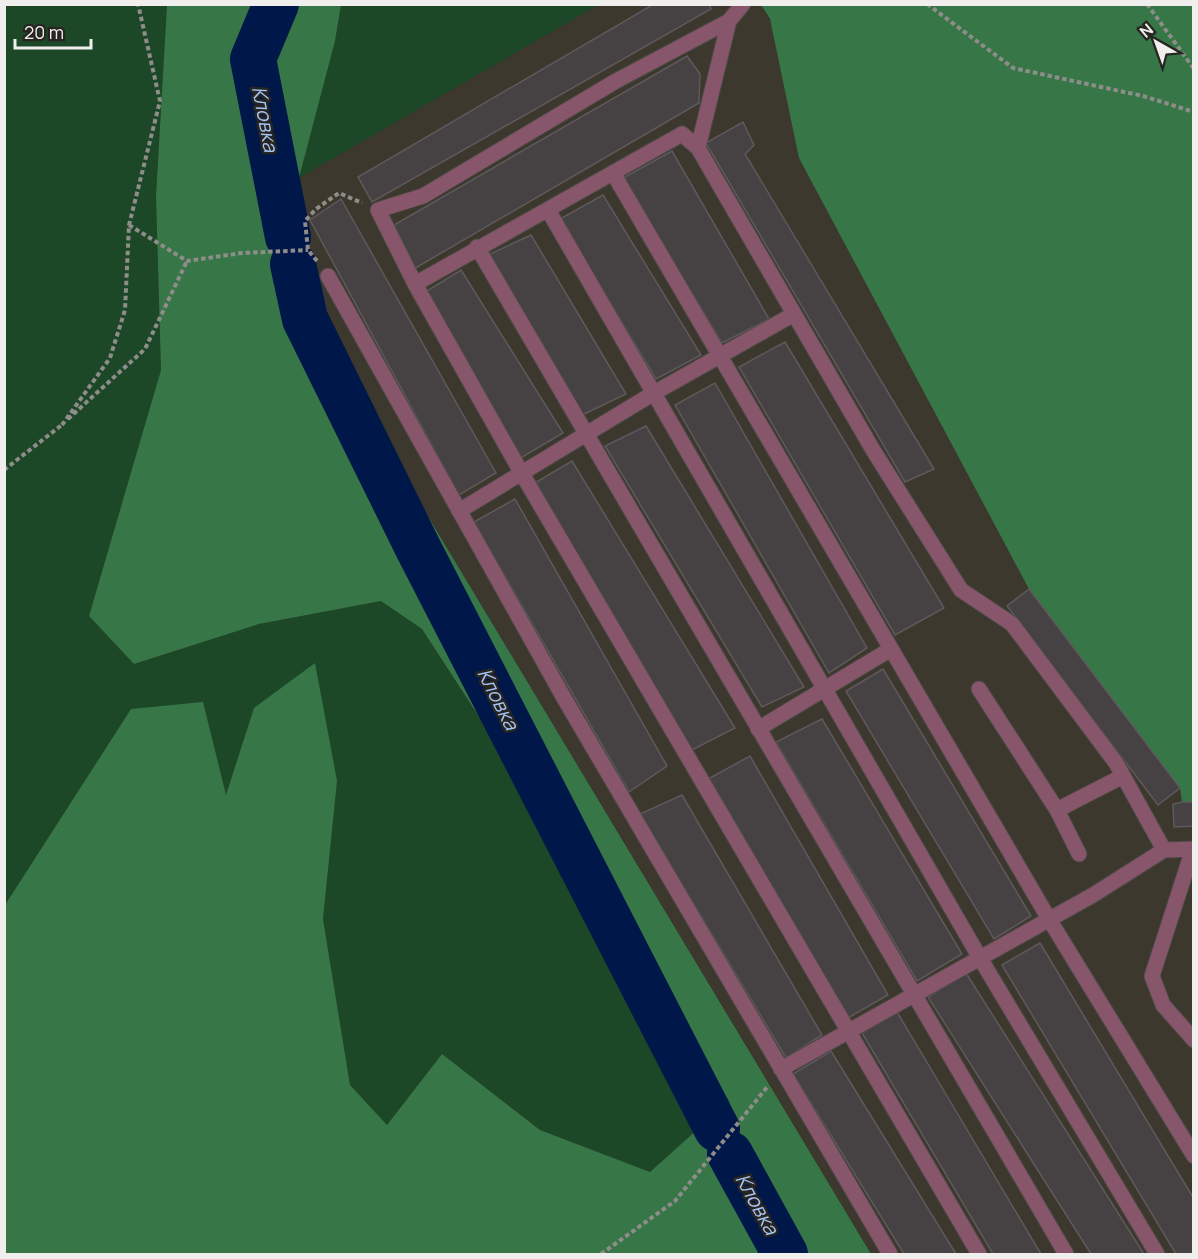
<svg xmlns="http://www.w3.org/2000/svg" width="1198" height="1259" viewBox="0 0 1198 1259" font-family="Manrope,sans-serif">
<style>
.built{fill:#3c382e}
.green{fill:#1c4828}
.forest{fill:#377747}
.lines{fill:none;stroke-linecap:round;stroke-linejoin:round}
.river{stroke:#001749;stroke-width:46}
.building{fill:#464143;stroke:#5f595c;stroke-width:1.5}
.lane-casing{stroke:#4c4a46;stroke-width:17}
.path{stroke:#8f8d8a;stroke-width:4;stroke-dasharray:4.5 3;stroke-linecap:butt}
.lane{stroke:#88566a;stroke-width:15}
.labels{text-anchor:middle;stroke-width:5;stroke-linejoin:round;paint-order:stroke}
.water-label{font-size:20px;font-style:italic;fill:#a6c5f6;stroke:#272521}
</style>
<rect width="100%" height="100%" fill="#312f2b"/>
<path class="built" d="M598 5H761L1180 788 1182 802H1193V1254H871L289 285 299 178Z"/>
<path class="green" d="M5 5H167L156 196 161 370 89 616 134 664 259 624 381 601 422 629 729 1101 650 1172 540 1130 442 1054 387 1125 350 1085 323 919 337 781 254 708 226 796 131 709 5 905Z
M341 5H598L299 178 335 41Z"/>
<path class="forest" d="M167 5H341L335 41 299 178 289 285 871 1254H5V905L131 709 203 702 226 795 254 708 315 663 337 781 323 919 350 1085 387 1125 442 1054 540 1130 650 1172 729 1101 422 629 381 601 259 624 134 664 89 616 161 370 156 196Z
M761 5H1193V802H1182L1180 788 1029 589 799 158 770 19Z"/>
<g class="lines">
<path class="river" d="M276 4 253 59 288 237
M293 264 305 319 418 548 717 1129
M730 1154 785 1254"/>
</g>
<path class="building" d="M654 4H709L711 9 372 202 358 177Z
M687 56 700 74 699 103 412 270 387 229Z
M743 122 754 145 745 154 934 469 905 482 706 143Z
M672 151 769 319 722 343 623 178Z
M603 195 701 355 656 379 560 219Z
M341 199 496 473 459 495 310 220Z
M531 235 626 394 580 416 488 255Z
M461 270 563 433 519 459 422 294Z
M785 342 944 608 895 635 739 367Z
M715 383 867 648 829 673 675 405Z
M646 426 804 687 762 707 605 446Z
M572 461 735 728 690 751 533 484Z
M515 499 667 766 629 792 474 522Z
M1029 589 1180 788 1158 805 1007 606Z
M883 669 1031 916 994 939 846 691Z
M822 719 962 954 917 981 776 742Z
M750 756 888 995 848 1018 708 779Z
M682 795 822 1035 786 1058 640 814Z
M1182 802H1194V826L1174 827 1173 804Z
M1040 943 1194 1199V1254H1176L1002 965Z
M966 973 1144 1254H1091L928 997Z
M897 1012 1041 1254H993L862 1033Z
M831 1051 956 1254H904L793 1074Z"/>
<g class="lines">
<defs>
<path id="lane" d="M743 4 729 21 616 81 423 196 378 210 415 284 521 472 979 1254
M729 21 698 148 873 450 961 590 1012 624 1116 763 1164 850
M613 173 1049 919 1194 1156
M548 210 980 958 1157 1254
M477 247 1066 1254
M328 276 564 698 890 1254
M415 284 682 134 698 148
M459 511 654 393 794 314
M979 689 1057 810 1123 776
M758 729 891 649
M1057 810 1079 854
M1193 849 1152 976 1163 1005 1194 1040
M781 1069 1093 895 1164 850 1194 849"/>
</defs>
<use href="#lane" class="lane-casing"/>
<path class="path" d="M927 4 1013 68 1143 96 1194 112
M1147 4 1194 69
M129 225 187 261 242 253 308 250
M317 261 308 250 305 221 316 209 339 193 362 203
M68 419 145 349 187 261
M62 425 110 358 125 310 129 225 160 101 138 4
M4 470 63 424
M601 1254 675 1201 768 1086"/>
<use href="#lane" class="lane"/>
</g>
<g class="labels">
<g class="water-label">
<text transform="translate(265 119) rotate(79)" y="7">Кловка</text>
<text transform="translate(498 699) rotate(63)" y="7">Кловка</text>
<text transform="translate(757 1204) rotate(61)" y="7">Кловка</text>
</g>
</g>
<rect width="1198" height="1259" fill="none" stroke="#f1efed" stroke-width="12"/>
<g transform="translate(1156 42) rotate(320)" stroke="#272521" stroke-width="4.5" paint-order="stroke">
<path d="M0-4.5L10 22L0 15L-10 22Z" fill="#f1efed"/>
<text y="-9" font-size="16" font-weight="bold" text-anchor="middle" fill="#f1efed">N</text>
</g>
<path d="M15 39v9h76v-9" fill="none" stroke="#f1efed" stroke-width="3"/>
<text x="24" y="39" font-size="18" fill="#f1efed" stroke="#272521" stroke-width="4.5" paint-order="stroke">20 m</text>
</svg>
